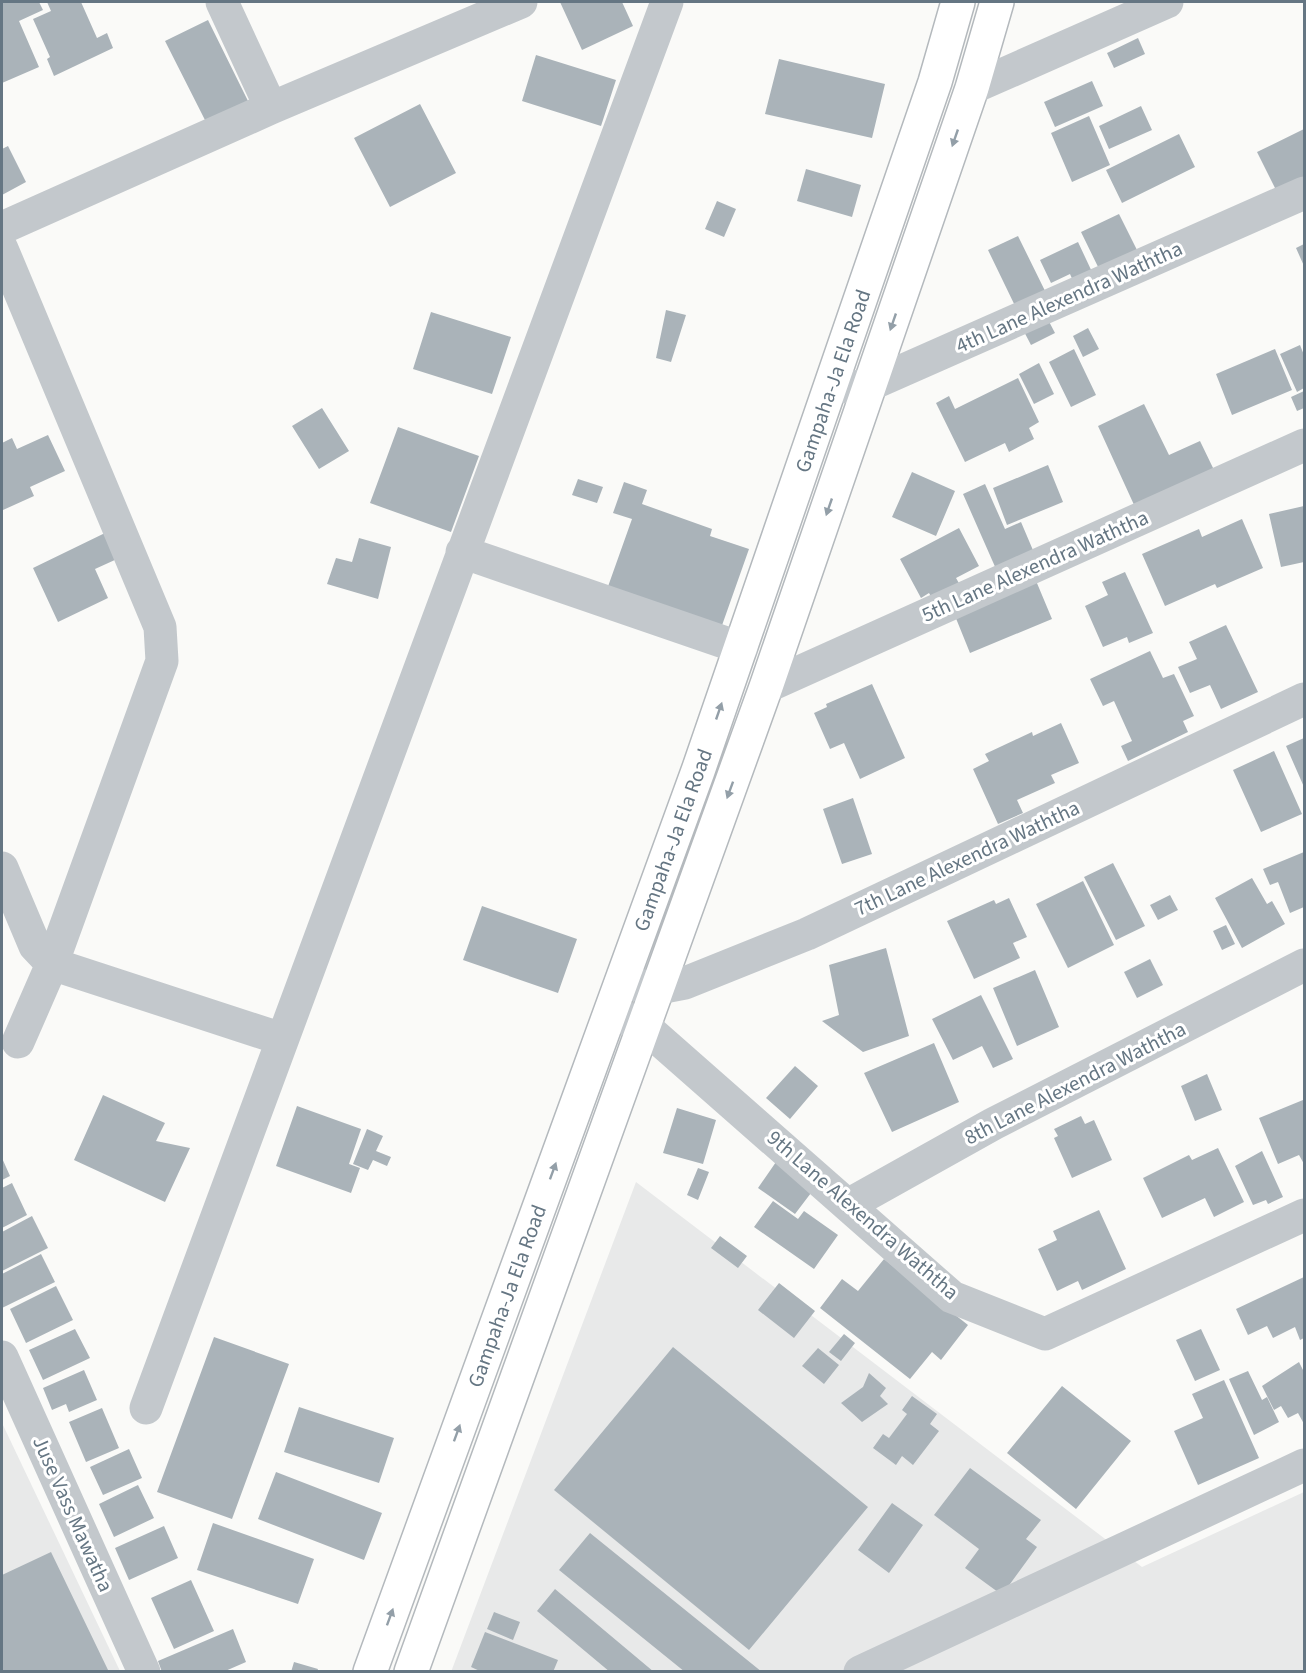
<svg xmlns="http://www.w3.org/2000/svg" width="1306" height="1673" viewBox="0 0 1306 1673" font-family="'Source Sans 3',sans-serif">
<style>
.built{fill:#e8e9e9}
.building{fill:#aab3b9}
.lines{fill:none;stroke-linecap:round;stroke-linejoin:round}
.highway-casing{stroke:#b4b9bd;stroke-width:36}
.minor{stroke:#c3c8cc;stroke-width:33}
.highway{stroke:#fff;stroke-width:33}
.oneway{fill:#939fa8}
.labels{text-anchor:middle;stroke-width:6;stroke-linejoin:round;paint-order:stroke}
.street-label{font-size:21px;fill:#657683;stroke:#fff}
</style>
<rect width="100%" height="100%" fill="#fafaf8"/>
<path class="built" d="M636 1182 1142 1567 1304 1492V1671L451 1672Z
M2 1423 120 1671H2Z"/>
<path class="building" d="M2 2H39L43 10 19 21 39 67 2 83Z
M47 2H81L97 38 107 33 113 48 54 76 47 59 50 57 33 19 51 11Z
M560 2H622L633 26 582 50Z
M208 20 248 101 206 122 165 41Z
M1138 38 1145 54 1114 68 1107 53Z
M536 55 616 80 601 126 522 101Z
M779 59 885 84 872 138 765 114Z
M1092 81 1103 106 1055 127 1044 102Z
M420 104 456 173 390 207 354 138Z
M1141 106 1152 130 1109 149 1099 126Z
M1089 116 1110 165 1072 182 1051 133Z
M1304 129V181L1278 194 1257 152Z
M1179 134 1195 167 1122 203 1106 170Z
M8 146 26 182 2 195V149Z
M806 169 861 185 852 217 797 201Z
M717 201 736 209 724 237 705 229Z
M1119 214 1141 258 1103 277 1081 232Z
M1018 236 1049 299 1019 314 988 250Z
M1078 242 1093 274 1074 283 1070 274 1051 283 1040 260Z
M1304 244V266L1296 248Z
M666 310 686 315 671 362 656 358Z
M431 312 511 337 492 394 413 369Z
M1044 312 1055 333 1031 345 1020 324Z
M1088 328 1099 349 1083 357 1073 336Z
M1300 345 1304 355V388L1297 392 1280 354Z
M1074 349 1096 395 1071 407 1049 362Z
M1275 349 1292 390 1232 415 1216 374Z
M1039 363 1054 394 1034 404 1019 374Z
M1018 378 1039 422 1029 428 1034 439 1009 452 1005 443 965 462 936 403 949 396 955 409Z
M1304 391V408L1297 411 1291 397Z
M1144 404 1169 455 1200 441 1214 470 1135 507 1098 426Z
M322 408 349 451 319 469 292 426Z
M398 427 479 456 451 532 370 503Z
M48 435 65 471 30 487 34 496 3 510 2 443 12 438 17 449Z
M1048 465 1063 502 1007 525 993 488Z
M912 472 955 491 936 536 892 517Z
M578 479 603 487 597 503 572 495Z
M624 482 647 490 642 504 712 529 710 536 749 549 714 648 600 609 632 519 613 513Z
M985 484 1005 529 1021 522 1038 562 1000 578 963 494Z
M1304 506V562L1281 567 1269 514Z
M1242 519 1263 568 1217 588 1215 584 1165 606 1142 554 1199 529 1202 537Z
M959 528 979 566 956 578 964 592 937 607 929 593 921 598 900 559Z
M105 533 117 559 95 569 108 598 58 622 33 568Z
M359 538 391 547 378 599 327 584 336 558 352 562Z
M1125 572 1153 633 1129 643 1127 637 1103 647 1085 606 1108 595 1102 582Z
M1034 576 1052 619 970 653 953 611Z
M1226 625 1258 692 1221 709 1210 685 1190 693 1178 667 1197 659 1189 642Z
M1150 651 1163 678 1174 674 1194 716 1183 721 1188 732 1128 761 1121 746 1132 741 1114 701 1103 706 1090 679Z
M872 684 905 758 860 779 844 743 830 749 814 713 827 707 826 704Z
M1061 723 1079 763 1051 775 1055 783 1017 800 1023 813 998 824 973 769 989 761 985 754 1032 732 1033 736Z
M1304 738V787L1286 746Z
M1274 751 1302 814 1261 832 1233 770Z
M853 798 872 854 842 864 823 809Z
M1304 852V907L1290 913 1278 882 1270 885 1263 869Z
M1113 863 1145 926 1116 940 1084 877Z
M1252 878 1267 904 1272 901 1285 924 1242 948 1215 898Z
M1083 881 1114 945 1068 968 1036 904Z
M1170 895 1178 910 1158 920 1150 905Z
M1009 898 1027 937 1013 943 1020 958 974 979 947 921 994 900 996 904Z
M482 906 577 939 558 993 463 960Z
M1226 925 1235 944 1222 950 1213 931Z
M886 948 909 1036 863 1052 822 1021 839 1015 829 965Z
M1150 959 1163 985 1137 998 1124 972Z
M1035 970 1059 1027 1017 1046 993 988Z
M981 995 1013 1059 993 1068 982 1046 953 1060 932 1019Z
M934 1043 959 1102 892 1132 864 1073Z
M795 1066 818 1086 790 1119 766 1098Z
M1207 1074 1222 1110 1195 1121 1181 1086Z
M103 1095 165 1123 156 1141 190 1148 165 1202 74 1160Z
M1303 1100 1304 1164 1299 1155 1278 1164 1259 1118Z
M297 1106 361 1129 349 1164 360 1168 351 1193 276 1166Z
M677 1108 716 1120 703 1164 663 1153Z
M1081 1116 1085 1124 1094 1120 1112 1160 1072 1178 1054 1138 1058 1136 1054 1129Z
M367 1129 383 1136 376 1151 391 1157 387 1166 373 1160 368 1170 353 1164Z
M1218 1148 1244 1202 1214 1217 1205 1198 1162 1218 1143 1178 1189 1155 1192 1160Z
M1262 1151 1283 1197 1268 1204 1266 1200 1253 1205 1235 1166Z
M2 1158 10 1176 2 1180Z
M776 1162 814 1189 795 1214 758 1188Z
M698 1168 709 1172 698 1200 687 1195Z
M12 1183 27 1215 2 1228V1188Z
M773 1201 798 1219 804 1211 838 1235 814 1269 754 1227Z
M1099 1210 1126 1269 1082 1290 1078 1281 1057 1291 1038 1249 1057 1240 1053 1231Z
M32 1216 48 1248 2 1271V1232Z
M720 1236 747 1256 738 1268 711 1248Z
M41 1254 55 1282 2 1308V1274Z
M884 1259 968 1325 941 1360 932 1352 910 1379 820 1308 842 1279 858 1291Z
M1304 1277V1338L1300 1340 1295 1327 1273 1338 1267 1326 1248 1335 1236 1309Z
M779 1283 815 1311 794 1338 758 1310Z
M56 1286 73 1320 26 1343 10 1309Z
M75 1329 90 1358 43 1380 29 1350Z
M1201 1329 1220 1370 1195 1381 1176 1340Z
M844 1334 855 1343 841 1361 829 1352Z
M214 1337 289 1364 232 1519 157 1492Z
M673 1347 868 1507 749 1650 554 1490Z
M818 1348 839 1365 824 1384 802 1366Z
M1299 1362 1304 1372V1424L1298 1413 1288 1418 1281 1406 1274 1410 1262 1386Z
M84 1370 97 1400 69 1412 66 1404 52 1410 43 1388Z
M1248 1371 1262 1400 1267 1397 1279 1422 1254 1435 1229 1379Z
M869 1373 886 1388 880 1396 888 1404 862 1422 841 1403 863 1387Z
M1224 1380 1259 1458 1198 1485 1174 1431 1203 1418 1192 1394Z
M1062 1386 1131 1441 1076 1509 1007 1453Z
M912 1396 937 1414 930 1424 939 1431 913 1465 902 1456 896 1465 873 1448 883 1434 889 1438 907 1414 902 1410Z
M299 1407 394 1438 379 1483 284 1452Z
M102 1408 119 1448 86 1462 69 1422Z
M129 1449 142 1478 103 1495 90 1467Z
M970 1468 1041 1520 1026 1539 1037 1547 1002 1595 965 1568 979 1549 934 1515Z
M276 1472 382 1513 364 1560 258 1519Z
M138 1485 154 1518 114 1537 99 1504Z
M892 1503 923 1525 889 1573 858 1550Z
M213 1523 314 1559 298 1604 197 1570Z
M164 1526 178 1558 129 1580 115 1548Z
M590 1533 762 1672H685L559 1570Z
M51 1552 109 1672H2V1575Z
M191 1580 214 1631 174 1649 151 1598Z
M555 1589 654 1672H610L537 1611Z
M494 1612 520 1622 513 1640 487 1629Z
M233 1629 246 1662 223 1672H162L158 1661Z
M485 1632 558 1660 553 1672H482L471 1667Z
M294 1662 318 1669 317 1672H291Z"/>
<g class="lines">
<defs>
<path id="highway" d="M370 1672 698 771 935 82 958 2
M411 1672 766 687 972 88 997 2"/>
</defs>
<use href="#highway" class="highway-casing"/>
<path class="minor" d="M222 2 271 108
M972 88 1167 2
M2 228 271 108 521 2
M2 249 160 627 162 661 52 964 18 1042
M831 386 855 387 872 384 1304 193
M462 552 741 648
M766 687 1304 445
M2 868 35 946 52 964 282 1039
M621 983 659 988 685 983 807 934 1304 699
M611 1011 645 1027 952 1297 1045 1334 1304 1215
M848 1205 993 1124 1304 965
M2 1357 144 1672
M146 1408 667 2
M860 1672 1304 1465"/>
<use href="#highway" class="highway"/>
</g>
<defs><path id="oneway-solid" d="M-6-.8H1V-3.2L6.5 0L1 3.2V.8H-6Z" transform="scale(1.5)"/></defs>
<g class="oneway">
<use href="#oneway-solid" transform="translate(955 138) rotate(109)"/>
<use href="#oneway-solid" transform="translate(893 322) rotate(109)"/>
<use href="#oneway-solid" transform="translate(829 507) rotate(109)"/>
<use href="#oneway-solid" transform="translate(719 711) rotate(-71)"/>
<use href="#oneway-solid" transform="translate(730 790) rotate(110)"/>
<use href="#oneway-solid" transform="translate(553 1171) rotate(-70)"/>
<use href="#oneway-solid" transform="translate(457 1433) rotate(-70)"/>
<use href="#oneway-solid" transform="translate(390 1617) rotate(-70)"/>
</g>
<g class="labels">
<g class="street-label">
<text transform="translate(1069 297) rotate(-24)" y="7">4th Lane Alexendra Waththa</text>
<text transform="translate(833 381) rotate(-71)" y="7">Gampaha-Ja Ela Road</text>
<text transform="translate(1035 566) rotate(-24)" y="7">5th Lane Alexendra Waththa</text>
<text transform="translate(673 840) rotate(-70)" y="7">Gampaha-Ja Ela Road</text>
<text transform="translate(967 858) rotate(-25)" y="7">7th Lane Alexendra Waththa</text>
<text transform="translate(1075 1083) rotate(-27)" y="7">8th Lane Alexendra Waththa</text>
<text transform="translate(863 1215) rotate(41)" y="7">9th Lane Alexendra Waththa</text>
<text transform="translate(507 1296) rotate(-70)" y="7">Gampaha-Ja Ela Road</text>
<text transform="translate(73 1514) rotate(66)" y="7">Juse Vass Mawatha</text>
</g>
</g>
<rect width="1306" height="1673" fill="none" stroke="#657683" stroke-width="6"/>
</svg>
